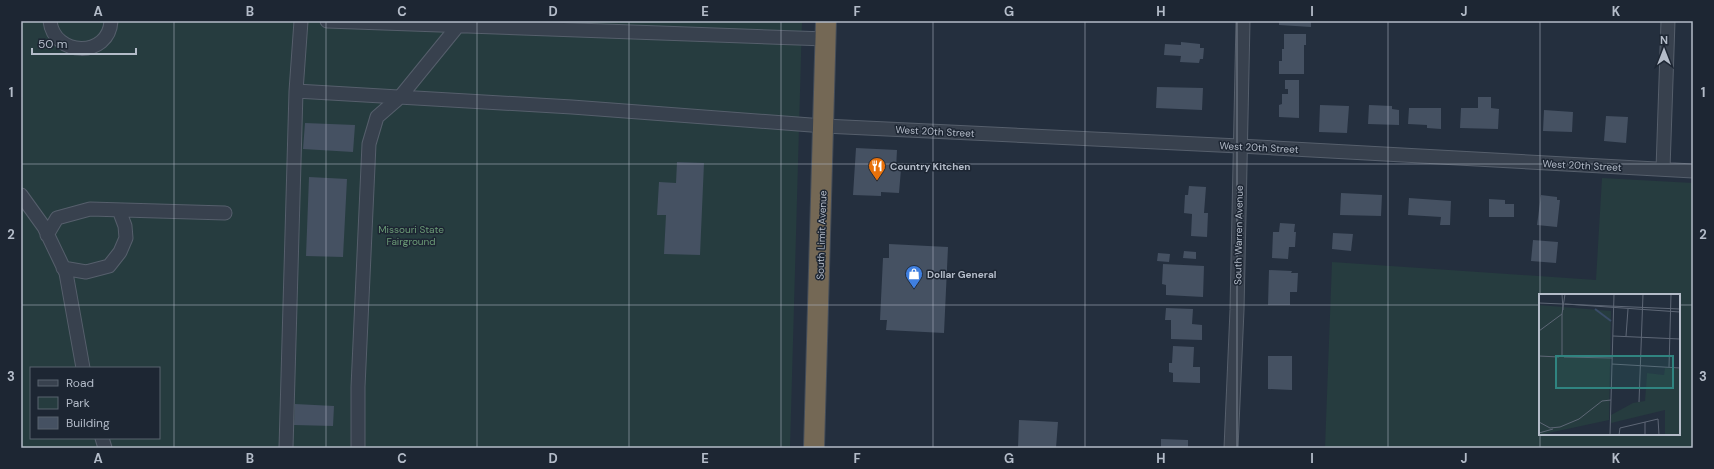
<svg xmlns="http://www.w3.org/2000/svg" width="1714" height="469" viewBox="0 0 1714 469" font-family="'DM Sans',sans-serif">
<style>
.green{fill:#263c3f;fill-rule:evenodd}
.building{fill:#455162}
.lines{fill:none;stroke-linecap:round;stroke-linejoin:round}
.minor-casing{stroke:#565f6c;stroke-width:15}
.highway-casing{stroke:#434c59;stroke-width:22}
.minor{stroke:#38414e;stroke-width:13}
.highway{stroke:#746855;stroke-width:20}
.grid{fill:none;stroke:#b4bcc9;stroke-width:1;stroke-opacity:0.55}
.labels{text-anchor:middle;stroke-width:3;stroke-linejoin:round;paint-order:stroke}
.street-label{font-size:10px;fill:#b4bcc9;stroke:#1d2633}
.poi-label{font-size:10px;font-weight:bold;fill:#b4bcc9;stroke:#1d2633;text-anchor:start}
.park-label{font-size:10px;fill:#6b9a76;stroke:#1d2633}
.inset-river{fill:none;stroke:#394c67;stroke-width:2}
.inset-road{fill:none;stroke:#5e6776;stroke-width:1}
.view{fill:#308480;fill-opacity:0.15;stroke:#308480;stroke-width:2}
.inset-edge{fill:none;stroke:#b4bcc9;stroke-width:2}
.neatline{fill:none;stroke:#b4bcc9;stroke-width:1.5}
.grid-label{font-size:13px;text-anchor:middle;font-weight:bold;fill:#b4bcc9}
</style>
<rect width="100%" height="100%" fill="#242f3e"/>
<path class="green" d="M21 21H802L790 448H21ZM31 368H159V438H31Z
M1602 178 1693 183V448H1325L1332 262 1596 280ZM1540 295H1679V434H1540Z"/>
<path class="building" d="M1279 21H1311V27L1279 25Z
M1284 34H1306V45H1304V74H1279V61H1282V49H1284Z
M1181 42 1200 44V48H1204L1203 59H1200L1199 63 1180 62 1181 56 1164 55 1165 44 1181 45Z
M1285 80H1299V118L1279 117V105L1282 104V94H1288V89H1285Z
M1157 87 1203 88 1202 110 1156 108Z
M1478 97H1491V108L1499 109 1498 129 1460 128 1461 108H1478Z
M1320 105 1349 106 1347 133 1319 132Z
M1369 105 1392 106V109L1399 110V125L1368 124Z
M1409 108H1441V129L1427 128V125L1408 124Z
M1544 110 1573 112 1572 132 1543 131Z
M1606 116 1628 117 1626 143 1604 141Z
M305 123 355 125 353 152 303 149Z
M856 148 897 150 896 169H901L899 193 881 192V196L853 195Z
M677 162 704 163 700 255 664 254 666 215H657L659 182 676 183Z
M309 177 347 179 343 257 306 256Z
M1189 186 1206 187 1204 213H1208L1207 237 1191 236 1192 214 1184 213 1185 195H1188Z
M1341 193 1382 195 1381 216 1340 215Z
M1541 195 1557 197V200H1560L1557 227 1537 225Z
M1409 198 1451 201 1450 225H1440L1441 217 1408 215Z
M1489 199 1505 200V204H1514V217H1489Z
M1280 223 1295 224 1294 232H1296L1295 247H1289L1288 259 1272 258 1273 232H1279Z
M1333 233 1353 234 1351 251 1332 249Z
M1533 240 1558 242 1556 263 1531 261Z
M889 244 948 247 944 333 886 330 887 320H880L883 258H889Z
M1184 251 1196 252V259L1183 258Z
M1158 253 1170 254 1169 262 1157 261Z
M1163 264 1204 266 1203 297 1166 295V285L1162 284Z
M1269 270 1292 271 1291 273H1298L1297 292H1290V305H1268Z
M1166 308 1193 309 1192 324 1202 325V340L1171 339V320H1165Z
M1173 346 1194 347 1193 367H1200V383L1173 382V373L1169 372V363H1172Z
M1268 356H1292V390L1268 389Z
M295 404 334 406 333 426 294 425Z
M1019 420 1058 422 1056 448H1018Z
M1161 439 1188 440V448H1161Z"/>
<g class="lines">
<defs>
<path id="minor" d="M50 21C54 57 109 58 111 21
M327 21 826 39
M296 91 572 107 824 126 1239 146 1693 171
M1663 169 1668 21
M21 195 44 227 66 273 83 368
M47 235 57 218 90 209 225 213
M63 268 86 272 109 266 120 252 126 238 125 226 119 210
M102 438 105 448
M286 448 296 91 301 21
M358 448V387L369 144 377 117 400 97 457 27
M1231 448 1237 310 1243 21"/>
<path id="highway" d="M814 448 826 21"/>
</defs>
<use href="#minor" class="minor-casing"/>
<use href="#highway" class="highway-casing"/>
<use href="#minor" class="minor"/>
<use href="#highway" class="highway"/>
</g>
<path class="grid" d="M174 21V448M326 21V448M477 21V448M629 21V448M781 21V448M933 21V448M1085 21V448M1237 21V448M1388 21V448M1540 21V295M21 164H1693M21 305H1540M1679 305H1693M1540 434V448"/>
<defs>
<symbol id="restaurant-pin" viewBox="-11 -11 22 30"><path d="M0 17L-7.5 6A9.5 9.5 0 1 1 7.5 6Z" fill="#e8710a" stroke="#1d2633"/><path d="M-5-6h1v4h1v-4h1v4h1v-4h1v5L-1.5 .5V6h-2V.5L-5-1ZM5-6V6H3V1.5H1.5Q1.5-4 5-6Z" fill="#fff"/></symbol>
<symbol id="shop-pin" viewBox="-11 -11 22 30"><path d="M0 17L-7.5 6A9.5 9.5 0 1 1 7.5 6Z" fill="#3f7fe0" stroke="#1d2633"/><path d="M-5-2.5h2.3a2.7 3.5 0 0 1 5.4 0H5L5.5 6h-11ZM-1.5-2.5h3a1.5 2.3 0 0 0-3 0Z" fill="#fff"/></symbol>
</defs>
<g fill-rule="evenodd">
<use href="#restaurant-pin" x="867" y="156" width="20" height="27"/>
<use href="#shop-pin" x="904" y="264" width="20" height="27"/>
</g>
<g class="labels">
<g class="street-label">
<text transform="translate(935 131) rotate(3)" y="4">West 20th Street</text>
<text transform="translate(1259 147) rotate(3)" y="4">West 20th Street</text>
<text transform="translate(1582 165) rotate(3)" y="4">West 20th Street</text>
<text transform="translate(821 235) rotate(-88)" y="4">South Limit Avenue</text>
<text transform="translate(1238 235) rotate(-89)" y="4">South Warren Avenue</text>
</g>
<g class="poi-label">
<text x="890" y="170">Country Kitchen</text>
<text x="927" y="278">Dollar General</text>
</g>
<g class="park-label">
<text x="411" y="233">Missouri State<tspan x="411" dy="12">Fairground</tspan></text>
</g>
</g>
<g transform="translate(1539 294)">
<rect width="141" height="141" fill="#242f3e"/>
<path d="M0 11 72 17 70 126 0 141ZM126 74 141 75V141H126V116L72 129V121L94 109 106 107 108 79 125 81Z" fill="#263c3f"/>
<path class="inset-river" d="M56 15 72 27"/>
<path class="inset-road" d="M23 0 24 16M0 9 141 15M26 10 141 18M0 37 23 20 26 0M74 42 141 45M87 42 89 15M23 61V20M0 62 20 63M25 63 73 64M73 70 141 74M130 73 132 0M100 108 104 0M0 128 11 134 21 133 40 125 63 107 72 106M0 139 14 135M71 141 75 0M80 141 81 134 119 125 120 141M106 141V128"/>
<path class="view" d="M17 62H134V94H17Z"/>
<rect width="141" height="141" class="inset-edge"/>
</g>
<rect width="1714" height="469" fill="none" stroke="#1d2633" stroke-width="44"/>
<rect x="30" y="367" width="130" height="72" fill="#1d2633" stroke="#59626f"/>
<rect x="38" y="380" width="20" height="6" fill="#38414e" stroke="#59626f"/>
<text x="66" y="387" font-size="12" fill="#b4bcc9">Road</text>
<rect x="38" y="397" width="20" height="12" fill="#263c3f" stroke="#59626f"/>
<text x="66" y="407" font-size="12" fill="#b4bcc9">Park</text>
<rect x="38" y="417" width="20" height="12" fill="#455162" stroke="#59626f"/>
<text x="66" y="427" font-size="12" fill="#b4bcc9">Building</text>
<g transform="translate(1664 50)" stroke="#1d2633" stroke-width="3" paint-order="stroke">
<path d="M0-3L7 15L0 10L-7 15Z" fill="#b4bcc9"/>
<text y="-6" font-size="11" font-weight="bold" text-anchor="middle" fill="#b4bcc9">N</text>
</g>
<path d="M32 48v6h104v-6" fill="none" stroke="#b4bcc9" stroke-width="2"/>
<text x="38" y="48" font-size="12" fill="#b4bcc9" stroke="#1d2633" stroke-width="3" paint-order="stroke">50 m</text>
<rect x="22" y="22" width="1670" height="425" class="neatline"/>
<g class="grid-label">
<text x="98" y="16">A</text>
<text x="250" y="16">B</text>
<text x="402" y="16">C</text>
<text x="553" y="16">D</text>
<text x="705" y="16">E</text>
<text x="857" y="16">F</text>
<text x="1009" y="16">G</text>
<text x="1161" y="16">H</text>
<text x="1312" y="16">I</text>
<text x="1464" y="16">J</text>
<text x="1616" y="16">K</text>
<text x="11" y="97">1</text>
<text x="1703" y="97">1</text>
<text x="11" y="239">2</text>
<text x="1703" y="239">2</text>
<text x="11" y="381">3</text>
<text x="1703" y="381">3</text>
<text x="98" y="463">A</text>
<text x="250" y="463">B</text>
<text x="402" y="463">C</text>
<text x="553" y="463">D</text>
<text x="705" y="463">E</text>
<text x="857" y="463">F</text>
<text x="1009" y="463">G</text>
<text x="1161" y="463">H</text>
<text x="1312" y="463">I</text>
<text x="1464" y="463">J</text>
<text x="1616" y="463">K</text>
</g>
</svg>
